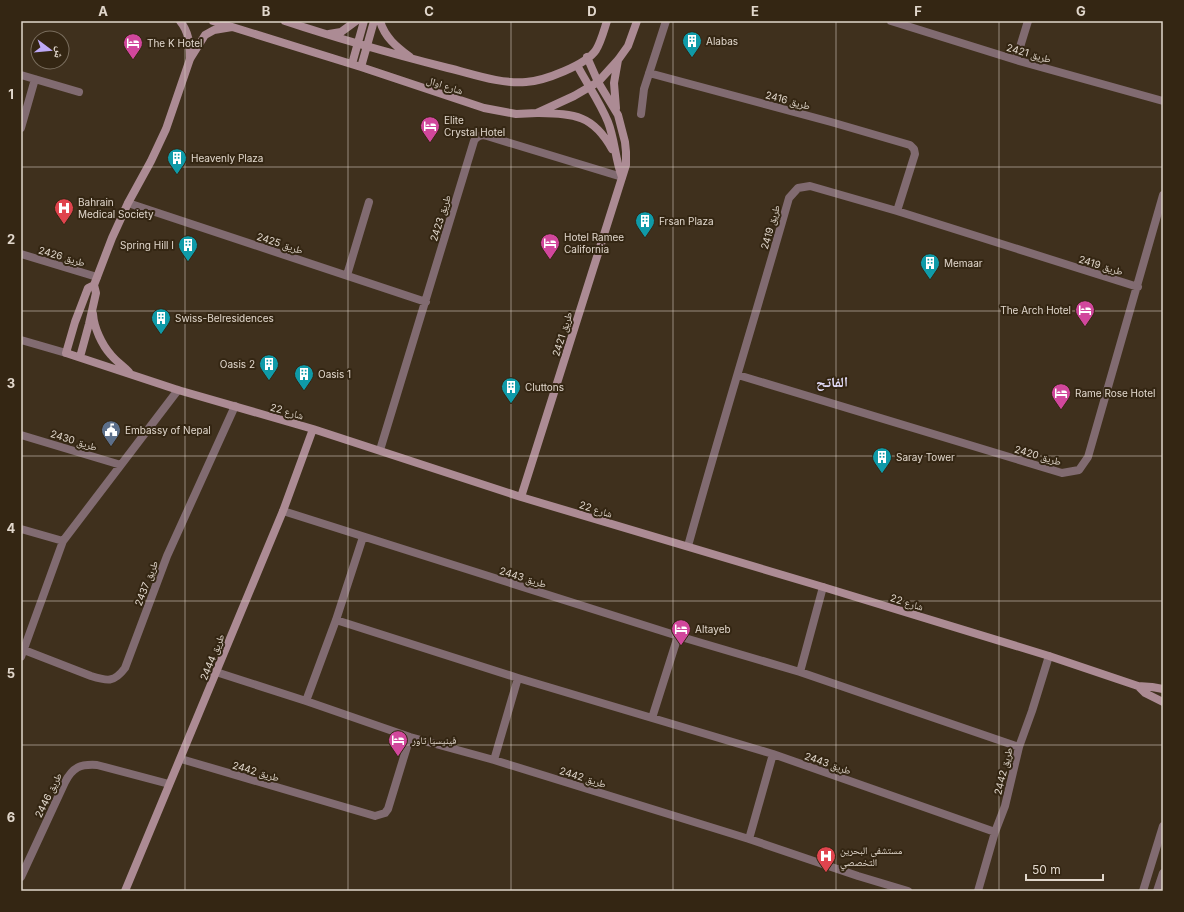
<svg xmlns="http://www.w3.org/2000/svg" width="1184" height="912" viewBox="0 0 1184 912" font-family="Inter,'Noto Naskh Arabic',sans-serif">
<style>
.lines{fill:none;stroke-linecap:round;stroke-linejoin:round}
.street{stroke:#816b71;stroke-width:8}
.secondary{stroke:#ac8b94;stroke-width:8}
.grid{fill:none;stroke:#e1d7cc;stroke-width:1;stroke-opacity:0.55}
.labels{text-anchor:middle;stroke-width:4;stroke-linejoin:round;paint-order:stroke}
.poi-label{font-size:10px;fill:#e1d7cc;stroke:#342613;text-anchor:start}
.street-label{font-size:10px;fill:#e1d7cc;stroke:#342613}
.district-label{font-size:14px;font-weight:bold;fill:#e4ddfa;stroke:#342613}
.neatline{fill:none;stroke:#e1d7cc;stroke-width:1.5}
.grid-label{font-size:13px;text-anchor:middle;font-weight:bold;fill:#e1d7cc}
</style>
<rect width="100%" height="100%" fill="#3f301d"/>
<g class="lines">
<path class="street" d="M891 21 1016 60 1163 101
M1016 60 1028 21
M649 73 831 122 910 145 914 149 915 154 897 211
M21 75 79 92
M641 114 644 89 666 21
M21 128 35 79
M128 203 426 302
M21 254 97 277
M347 275 369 202
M21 340 66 353
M738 375 1062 473 1079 470 1088 457 1163 195
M21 435 121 465
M380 450 474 141C477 136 481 134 487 136L622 177
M283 511 678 636 800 672 1019 747
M21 529 63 541
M688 546C720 430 756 314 789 198L798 188 810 186 897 211 1138 287
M336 620 518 678 773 754 995 832
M24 650 91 676C107 681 114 683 125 668L167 556 235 406
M21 657 63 541 178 390
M216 672 306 701 410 737 494 760 749 839 858 876 908 891
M800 672 823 587
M306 701 336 620 363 537
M652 718 678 636
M181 759 375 816 385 813 388 809 410 737
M494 760 518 678
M749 839 773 754
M21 877 65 782C73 767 80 764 97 765L169 784
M978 891 995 832 1005 806 1019 747 1032 711 1049 656
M1143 891 1163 826
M1157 891 1163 873"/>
<path class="secondary" d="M180 21C189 32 190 44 190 59
M213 21 361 67 484 108 516 114 537 113 574 96 598 82 618 60 628 46 637 21
M285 21C339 39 393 54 448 68 473 74 499 84 526 82 544 81 586 65 596 50 601 42 604 30 607 21
M380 21C385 38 397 47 410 57
M329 34 341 32 356 21
M352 64 364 21
M577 65C587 84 600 102 608 122 615 140 615 159 622 177
M361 67 374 21
M616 108 614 83 618 60
M539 113C575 114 593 115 612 149
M94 285 88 288 75 322 66 353 178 390 313 429 521 497 823 587 1049 656 1138 686 1145 693 1163 702
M93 314C94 328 102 345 111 355 116 361 123 366 129 372
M80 357 89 324 96 293 94 285 112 238 128 203 151 161 166 129 190 59 205 35 214 30 232 27
M521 497 626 165V152L625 142 618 115 598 82 587 57
M1138 686 1152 687 1163 689
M125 891 283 511 313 429"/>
</g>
<path class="grid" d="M185 21V891M348 21V891M511 21V891M673 21V891M836 21V891M999 21V891M21 167H1163M21 311H1163M21 456H1163M21 601H1163M21 745H1163"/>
<defs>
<symbol id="building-pin" viewBox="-11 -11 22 30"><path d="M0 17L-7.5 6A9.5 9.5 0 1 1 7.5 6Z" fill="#0f9aa8" stroke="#342613"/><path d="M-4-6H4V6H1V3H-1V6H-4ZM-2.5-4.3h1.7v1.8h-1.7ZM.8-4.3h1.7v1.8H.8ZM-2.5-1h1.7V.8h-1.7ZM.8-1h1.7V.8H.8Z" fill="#fff"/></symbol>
<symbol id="hotel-pin" viewBox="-11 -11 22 30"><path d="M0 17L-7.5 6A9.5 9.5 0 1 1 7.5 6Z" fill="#d1479c" stroke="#342613"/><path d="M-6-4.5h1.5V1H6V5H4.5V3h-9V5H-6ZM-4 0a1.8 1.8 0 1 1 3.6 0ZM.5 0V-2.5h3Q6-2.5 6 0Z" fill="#fff"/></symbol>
<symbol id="hospital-pin" viewBox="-11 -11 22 30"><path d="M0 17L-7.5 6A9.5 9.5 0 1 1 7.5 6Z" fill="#e0444e" stroke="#342613"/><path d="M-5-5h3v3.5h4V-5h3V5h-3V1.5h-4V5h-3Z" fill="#fff"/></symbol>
<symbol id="civic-pin" viewBox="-11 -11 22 30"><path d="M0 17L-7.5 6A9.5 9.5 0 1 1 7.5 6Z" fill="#5c6f8a" stroke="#342613"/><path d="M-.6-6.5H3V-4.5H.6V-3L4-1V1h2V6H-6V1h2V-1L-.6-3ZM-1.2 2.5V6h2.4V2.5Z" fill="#fff"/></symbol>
</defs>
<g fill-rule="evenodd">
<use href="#building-pin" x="681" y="30" width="22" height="30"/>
<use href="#hotel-pin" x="122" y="32" width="22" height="30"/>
<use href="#hotel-pin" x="419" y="115" width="22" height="30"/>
<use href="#building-pin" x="166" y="147" width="22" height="30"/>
<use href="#hospital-pin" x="53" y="197" width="22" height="30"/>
<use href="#building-pin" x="634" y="210" width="22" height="30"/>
<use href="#hotel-pin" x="539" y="232" width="22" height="30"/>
<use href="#building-pin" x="177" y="234" width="22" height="30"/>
<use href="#building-pin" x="919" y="252" width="22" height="30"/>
<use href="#hotel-pin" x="1074" y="299" width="22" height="30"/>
<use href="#building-pin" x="150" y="307" width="22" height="30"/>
<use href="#building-pin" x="258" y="353" width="22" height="30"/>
<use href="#building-pin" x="293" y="363" width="22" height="30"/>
<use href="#building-pin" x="500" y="376" width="22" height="30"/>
<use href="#hotel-pin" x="1050" y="382" width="22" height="30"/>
<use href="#civic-pin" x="100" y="419" width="22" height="30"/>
<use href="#building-pin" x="871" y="446" width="22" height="30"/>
<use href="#hotel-pin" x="670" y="618" width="22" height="30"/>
<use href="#hotel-pin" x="387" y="729" width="22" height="30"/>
<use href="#hospital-pin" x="815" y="845" width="22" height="30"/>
</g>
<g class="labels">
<g class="poi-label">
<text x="706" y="45">Alabas</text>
<text x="147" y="47">The K Hotel</text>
<text x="444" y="124">Elite<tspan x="444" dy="12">Crystal Hotel</tspan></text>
<text x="191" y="162">Heavenly Plaza</text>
<text x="78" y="206">Bahrain<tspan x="78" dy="12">Medical Society</tspan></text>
<text x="659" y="225">Frsan Plaza</text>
<text x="564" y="241">Hotel Ramee<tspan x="564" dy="12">California</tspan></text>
<text x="174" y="249" text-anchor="end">Spring Hill I</text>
<text x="944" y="267">Memaar</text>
<text x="1071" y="314" text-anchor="end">The Arch Hotel</text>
<text x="175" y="322">Swiss-Belresidences</text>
<text x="255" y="368" text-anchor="end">Oasis 2</text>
<text x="318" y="378">Oasis 1</text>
<text x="525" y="391">Cluttons</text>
<text x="1075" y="397">Rame Rose Hotel</text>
<text x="125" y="434">Embassy of Nepal</text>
<text x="896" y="461">Saray Tower</text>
<text x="695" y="633">Altayeb</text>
<text x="412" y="744">فينيسيا تاور</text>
<text x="840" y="854">مستشفى البحرين<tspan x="840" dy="12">التخصصي</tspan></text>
</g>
<g class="street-label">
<text transform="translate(1029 53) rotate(16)" y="4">طريق 2421</text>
<text transform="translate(445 85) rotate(18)" y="4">شارع اوال</text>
<text transform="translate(788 100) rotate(15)" y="4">طريق 2416</text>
<text transform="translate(440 218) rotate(-73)" y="4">طريق 2423</text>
<text transform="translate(770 227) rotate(-74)" y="4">طريق 2419</text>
<text transform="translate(280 243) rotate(18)" y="4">طريق 2425</text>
<text transform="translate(62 256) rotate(16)" y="4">طريق 2426</text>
<text transform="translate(1101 265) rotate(17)" y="4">طريق 2419</text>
<text transform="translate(562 334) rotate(-73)" y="4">طريق 2421</text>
<text transform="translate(287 411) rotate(16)" y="4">شارع 22</text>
<text transform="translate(74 440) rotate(17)" y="4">طريق 2430</text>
<text transform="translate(1038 455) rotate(16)" y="4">طريق 2420</text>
<text transform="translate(596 509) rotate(17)" y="4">شارع 22</text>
<text transform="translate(523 577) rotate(17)" y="4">طريق 2443</text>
<text transform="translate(146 583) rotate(-69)" y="4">طريق 2437</text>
<text transform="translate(907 602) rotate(17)" y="4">شارع 22</text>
<text transform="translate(212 657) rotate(-68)" y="4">طريق 2444</text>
<text transform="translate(828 763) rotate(19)" y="4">طريق 2443</text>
<text transform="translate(256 771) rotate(16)" y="4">طريق 2442</text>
<text transform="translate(1003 771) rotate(-76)" y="4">طريق 2442</text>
<text transform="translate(583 777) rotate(17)" y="4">طريق 2442</text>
<text transform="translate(48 795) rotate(-64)" y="4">طريق 2446</text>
</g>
<g class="district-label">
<text x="832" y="387">الفاتح</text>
</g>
</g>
<rect width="1184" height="912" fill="none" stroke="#342613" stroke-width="44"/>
<g transform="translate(50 50) rotate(106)"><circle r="19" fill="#342613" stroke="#796d5d"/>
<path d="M0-3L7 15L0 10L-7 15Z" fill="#bda9f5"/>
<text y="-6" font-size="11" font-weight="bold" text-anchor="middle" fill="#e1d7cc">ش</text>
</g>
<path d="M1026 874v6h77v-6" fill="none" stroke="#e1d7cc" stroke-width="2"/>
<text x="1032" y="874" font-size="12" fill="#e1d7cc" stroke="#342613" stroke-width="3" paint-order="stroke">50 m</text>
<rect x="22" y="22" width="1140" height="868" class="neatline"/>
<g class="grid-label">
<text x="103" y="16">A</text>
<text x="266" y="16">B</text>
<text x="429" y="16">C</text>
<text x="592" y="16">D</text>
<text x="755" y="16">E</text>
<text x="918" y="16">F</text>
<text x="1081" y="16">G</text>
<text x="11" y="99">1</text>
<text x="11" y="244">2</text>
<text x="11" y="388">3</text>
<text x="11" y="533">4</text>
<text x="11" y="678">5</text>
<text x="11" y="822">6</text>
</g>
</svg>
